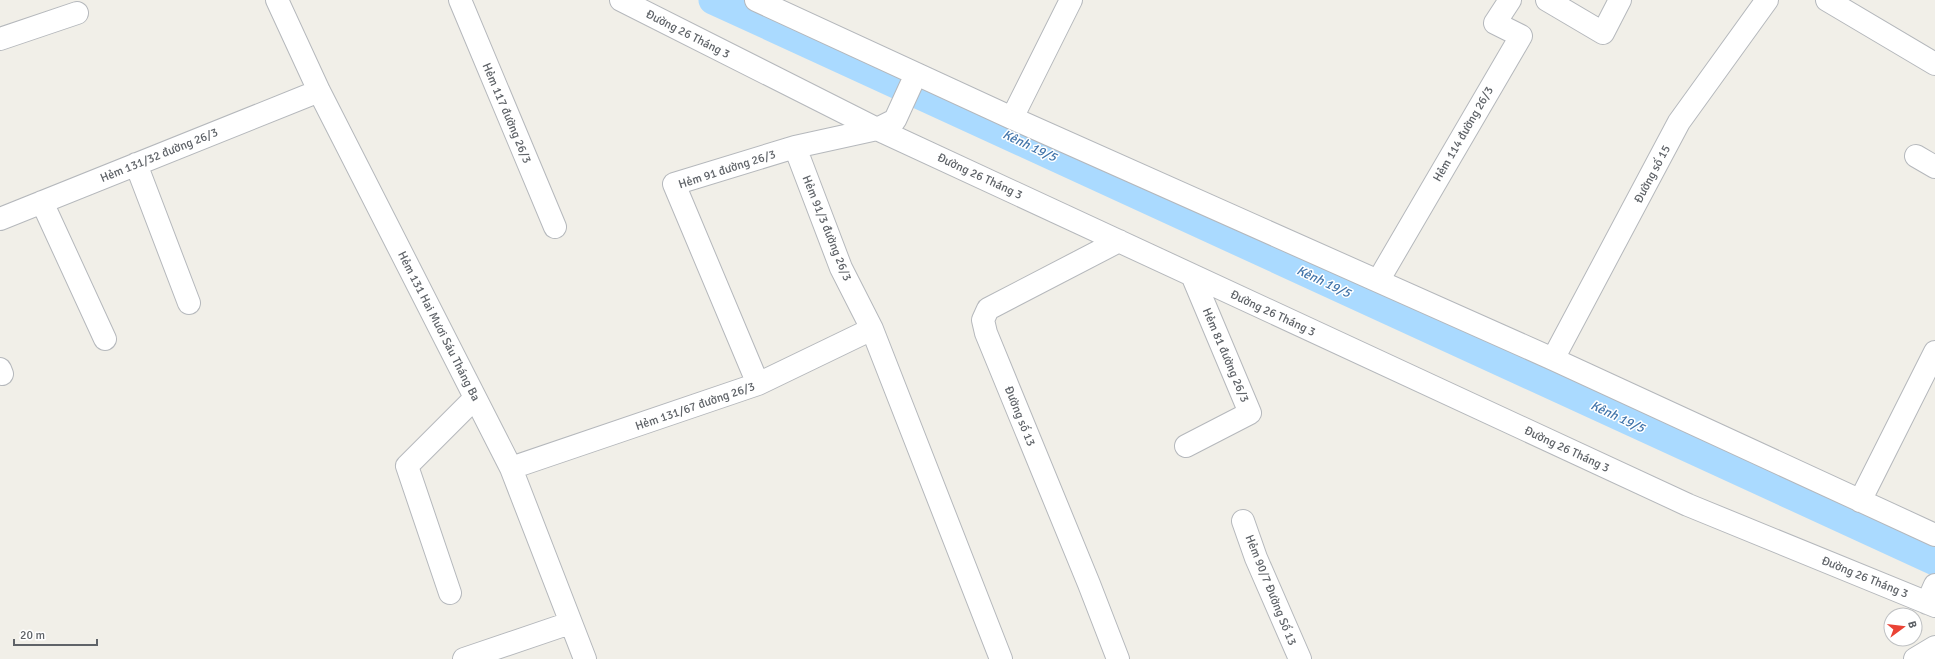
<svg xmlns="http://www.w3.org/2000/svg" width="1935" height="659" viewBox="0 0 1935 659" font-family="Signika,sans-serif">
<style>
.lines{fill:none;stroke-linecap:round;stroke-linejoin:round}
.canal{stroke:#aadaff;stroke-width:29}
.minor-casing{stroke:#b5b8bc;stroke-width:24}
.minor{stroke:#fff;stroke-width:22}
.labels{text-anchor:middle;stroke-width:3;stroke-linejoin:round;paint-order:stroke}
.street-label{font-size:12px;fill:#5f6368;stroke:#fff}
.water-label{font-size:13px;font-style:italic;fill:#4174aa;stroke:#fff}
</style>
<rect width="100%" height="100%" fill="#f1efe8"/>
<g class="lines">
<path class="canal" d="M713 0 1935 561"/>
<defs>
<path id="minor" d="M277 0 319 91 511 468 585 659
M460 0 555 227
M621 0 877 129 1688 505 1935 606
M756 0 1012 118 1553 359 1935 535
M1547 0 1603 33 1620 0
M1827 0 1935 64
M0 39 77 13
M1012 118 1071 0
M795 147 841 268 872 329 1001 659
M1916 156 1935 167
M136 164 189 303
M42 202 105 339
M0 219 319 91
M1378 281 1521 36 1495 23 1510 0
M1553 359 1679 122 1767 0
M0 369 2 374
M758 384 674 184 795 147 877 129 895 120 916 74
M1186 446 1250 413 1192 275
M511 468 758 384 872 329
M1860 501 1935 352
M1243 521 1256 558 1300 659
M450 593 407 466 475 398
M1927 603 1935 585
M464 659 570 623
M1118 659 1089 584 986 333 983 320 988 309 1119 241
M1915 659 1935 647"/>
</defs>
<use href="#minor" class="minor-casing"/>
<use href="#minor" class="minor"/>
</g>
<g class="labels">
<g class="street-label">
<text transform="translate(688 34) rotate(27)" y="4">Đường 26 Tháng 3</text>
<text transform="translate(507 113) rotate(67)" y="4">Hẻm 117 đường 26/3</text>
<text transform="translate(1463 134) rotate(-60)" y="4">Hẻm 114 đường 26/3</text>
<text transform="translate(159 155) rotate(-22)" y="4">Hẻm 131/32 đường 26/3</text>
<text transform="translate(727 169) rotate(-18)" y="4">Hẻm 91 đường 26/3</text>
<text transform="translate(1652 174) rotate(-62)" y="4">Đường số 15</text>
<text transform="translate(980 176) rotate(25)" y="4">Đường 26 Tháng 3</text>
<text transform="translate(827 228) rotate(68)" y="4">Hẻm 91/3 đường 26/3</text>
<text transform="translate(1273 313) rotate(25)" y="4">Đường 26 Tháng 3</text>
<text transform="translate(439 326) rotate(63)" y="4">Hẻm 131 Hai Mươi Sáu Tháng Ba</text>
<text transform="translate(1226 355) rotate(67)" y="4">Hẻm 81 đường 26/3</text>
<text transform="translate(695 406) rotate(-19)" y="4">Hẻm 131/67 đường 26/3</text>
<text transform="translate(1020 416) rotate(68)" y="4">Đường số 13</text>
<text transform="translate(1567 449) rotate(25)" y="4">Đường 26 Tháng 3</text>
<text transform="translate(1865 577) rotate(22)" y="4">Đường 26 Tháng 3</text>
<text transform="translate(1271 590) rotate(68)" y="4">Hẻm 90/7 Đường Số 13</text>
</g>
<g class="water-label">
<text transform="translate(1030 145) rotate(25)" y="5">Kênh 19/5</text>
<text transform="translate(1324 281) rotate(25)" y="5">Kênh 19/5</text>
<text transform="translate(1618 416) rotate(25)" y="5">Kênh 19/5</text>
</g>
</g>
<g transform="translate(1903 627) rotate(75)"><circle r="19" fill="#ffffff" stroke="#bfc1c3"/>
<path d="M0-3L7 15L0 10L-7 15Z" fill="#ea4335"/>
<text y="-6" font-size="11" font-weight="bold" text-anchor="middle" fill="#5f6368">B</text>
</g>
<path d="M14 639v6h83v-6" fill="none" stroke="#5f6368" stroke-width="2"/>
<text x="20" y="639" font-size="12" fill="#5f6368" stroke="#ffffff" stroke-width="3" paint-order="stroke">20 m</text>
</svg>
